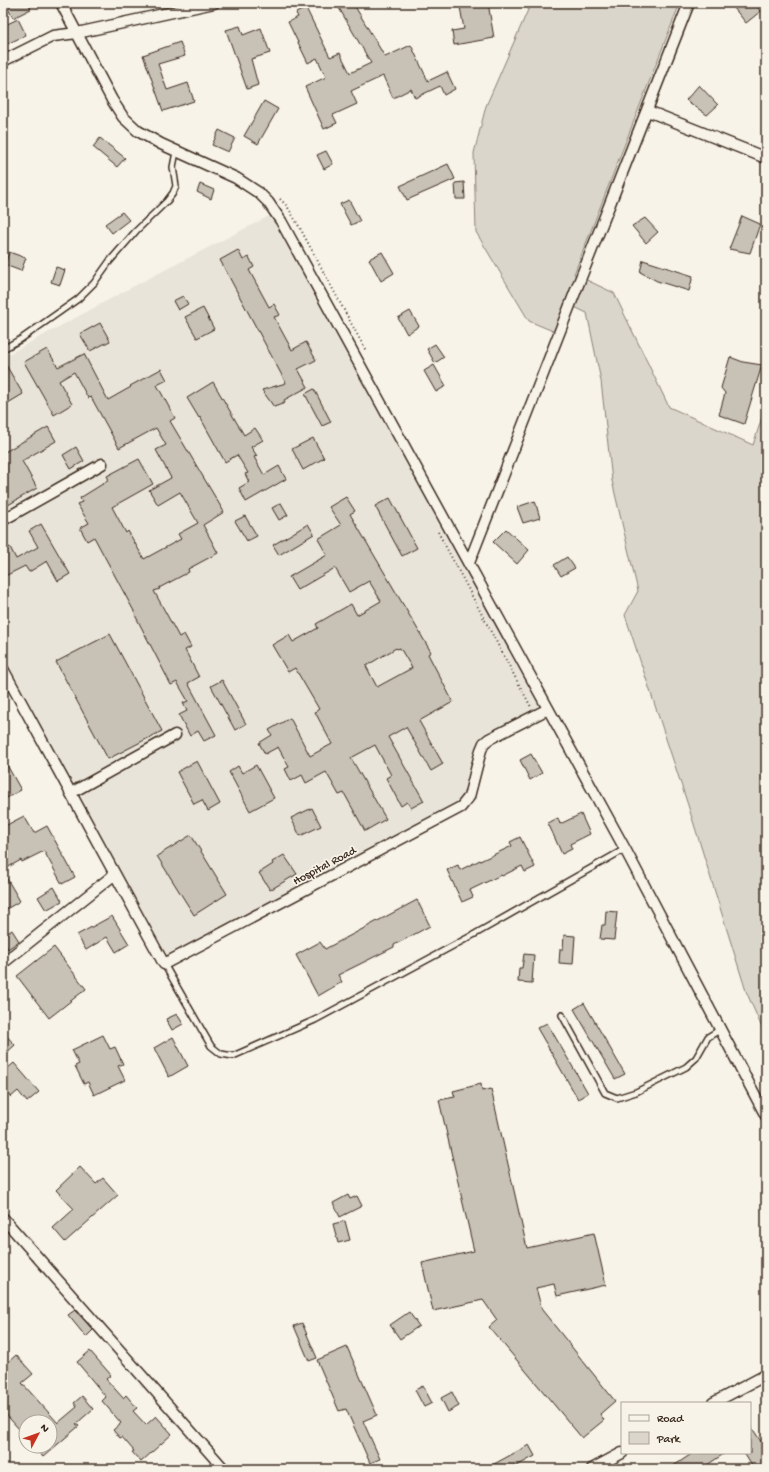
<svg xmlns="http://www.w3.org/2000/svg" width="769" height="1472" viewBox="0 0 769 1472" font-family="'Gochi Hand',sans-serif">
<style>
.built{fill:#e9e4d9}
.green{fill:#dbd6cb;stroke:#8b8074}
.building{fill:#c8c1b6;stroke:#3b2a1e;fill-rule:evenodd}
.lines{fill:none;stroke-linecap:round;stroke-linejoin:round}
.lane-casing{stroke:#3b2a1e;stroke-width:8}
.street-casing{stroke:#3b2a1e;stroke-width:13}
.path{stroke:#3b2a1e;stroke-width:2;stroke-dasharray:1 3;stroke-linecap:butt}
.lane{stroke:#f7f3e8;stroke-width:5}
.street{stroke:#f7f3e8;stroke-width:10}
.labels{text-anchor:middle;stroke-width:3.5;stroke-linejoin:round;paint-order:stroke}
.street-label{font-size:12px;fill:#3b2a1e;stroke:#f7f3e8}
</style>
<rect width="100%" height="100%" fill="#f7f3e8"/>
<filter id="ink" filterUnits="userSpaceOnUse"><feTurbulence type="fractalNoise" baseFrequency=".025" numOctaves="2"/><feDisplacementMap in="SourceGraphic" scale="8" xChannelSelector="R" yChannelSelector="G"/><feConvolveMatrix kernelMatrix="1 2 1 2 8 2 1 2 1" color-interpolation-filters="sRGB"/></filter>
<g filter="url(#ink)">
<path class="built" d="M277 212 547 708 489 738 464 802 165 963 3 665V357L136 285Z"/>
<path class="green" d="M531 3H680L574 274 614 293 669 407 753 445 766 405V1037L746 991 688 805 625 615 638 591 612 481 601 381 587 313 570 305 560 334 529 321 476 232 474 153 486 106Z"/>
<path class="building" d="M5 3H28L31 9 13 18Z
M348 3H353L385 57 411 45 428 81 447 72 455 89 444 95 440 86 415 98 411 89 393 98 383 76 351 91 357 104 333 115 337 123 324 129 305 87 326 77 317 58 308 63 288 22 298 17 296 13 306 8 330 57 340 53 350 73 371 63 339 8Z
M463 3H488L494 38 454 45 452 31 464 29 460 7H464Z
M730 3H753L761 11 746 23Z
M18 19 26 35 3 46V26Z
M240 26 243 35 261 28 270 53 251 59 258 85 247 89 226 30Z
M180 42 185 56 158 64 167 90 188 83 194 101 163 111 143 55Z
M699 85 718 105 707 115 686 100Z
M264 101 278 109 258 144 244 136Z
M219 130 235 138 228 152 212 145Z
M100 138 125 158 117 167 93 147Z
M326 151 333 164 324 169 317 155Z
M448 164 455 179 407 200 400 186Z
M464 182 465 199H456L455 183Z
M200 184 214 190 211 199 197 192Z
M349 200 360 221 351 225 340 204Z
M122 212 129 220 112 233 105 224Z
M742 216 760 224 750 253 729 249Z
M645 218 658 232 646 243 632 226Z
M238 250 243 260 249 257 254 267 249 270 269 307 274 304 280 315 274 317 292 350 306 342 316 360 298 369 308 387 284 400 285 403 274 407 262 390 286 383 220 260Z
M9 252 26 258 21 271 5 265Z
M382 252 394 273 381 281 369 259Z
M643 260 693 276 689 291 657 281 640 272Z
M56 267 65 270 60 285 51 282Z
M183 296 188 304 178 310 173 301Z
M203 308 214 329 197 338 185 317Z
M410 311 419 326 407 334 398 318Z
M100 323 110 341 90 351 80 334Z
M435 344 444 357 435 363 427 349Z
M47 349 58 367 84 354 108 400 131 387 130 386 161 369 167 380 157 385 175 418 170 421 224 512 203 525 218 553 188 569 189 572 159 588 160 589 154 591 179 637 184 634 191 647 185 650 199 677 188 683 216 735 204 741 198 731 190 736 179 715 187 711 183 703 188 701 177 682 171 685 135 615H136L94 537 87 541 80 528 89 523 77 504 82 502 80 498 109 480 107 476 139 459 153 484 112 507 126 533 128 531 144 559 181 539 178 534 198 523 180 492 158 505 149 490 171 478 156 450 166 445 156 428 119 448 91 397 88 398 74 372 59 381 72 404 54 415 24 362Z
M730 357 743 362 762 365 744 424 719 415 725 393 721 388Z
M3 360 23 394 3 406Z
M434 365 446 386 436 392 424 371Z
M213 382 244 435 255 428 263 440 251 447 257 456 254 457 264 475 279 466 286 479 246 502 239 488 249 482 245 474 248 473 237 455 225 462 200 417 199 418 187 398Z
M314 389 331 422 322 426 305 394Z
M48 427 56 441 22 461 37 488 3 508V453Z
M313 438 324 458 303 470 292 449Z
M76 447 84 461 71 469 63 455Z
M346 497 355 511 350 514 431 652 428 654 453 702 419 721 443 764 431 771 406 727 388 737 424 801 411 808 407 802 401 806 386 778 391 775 375 745 351 758 386 819 365 831 344 793 339 795 326 772 306 783 302 775 291 781 285 769 289 767 278 747 265 754 259 743 272 735 269 730 290 718 310 756 332 744 315 712 319 709 295 668 288 672 272 645 289 635 293 642 318 628 316 624 351 604 357 615 381 601 369 581 349 592 335 568 297 590 289 577 327 555 318 539 341 525 329 507ZM396 648 397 649 400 648 412 668 377 687 366 666Z
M390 498 417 548 402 556 375 506Z
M535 501 540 518 523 523 517 507Z
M281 503 288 515 279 520 272 508Z
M245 516 257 536 247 541 235 521Z
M41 524 70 574 58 581 47 561 29 572 25 566 3 577V550L10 547 16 559 38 547 29 531Z
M308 524 314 534 279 555 273 545Z
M506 529 529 550 517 564 493 542Z
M567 557 575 568 561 576 554 565Z
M110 634 162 731 108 759 56 662Z
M222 680 246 724 235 730 211 686Z
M531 754 542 773 530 780 520 760Z
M3 758 21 790 3 800Z
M197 761 220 804 208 811 202 800 194 804 177 772Z
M256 765 274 798 250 811 229 772 238 766 242 773Z
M312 808 321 826 300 836 291 818Z
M581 814 590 834 570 844 572 849 562 854 548 823 558 818 560 824Z
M24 816 34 833 47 826 75 877 62 884 44 851 22 862 21 860 3 870V827Z
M191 835 227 894 194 915 157 856Z
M520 837 535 867 525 872 522 866 502 876 501 875 470 890 473 897 462 902 447 870 458 865 460 870 480 860V861L512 846 510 842Z
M284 855 297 874 270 890 259 873 273 864 272 862Z
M3 872 20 901 3 911Z
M54 887 62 901 46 910 38 897Z
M417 900 430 926 394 945V947L338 975 342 982 318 996 296 955 320 942 325 949Z
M606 911 617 912 614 940 600 939 602 925H605Z
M112 916 129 944 116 952 107 937 86 950 77 935Z
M12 930 19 941 8 949 3 940V936Z
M564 935 575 936 573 964 559 963 560 949H563Z
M54 947 86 989 49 1018 17 976Z
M524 954 534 955 532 983 518 982 519 968H522Z
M584 1003 625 1074 615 1079 574 1009Z
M177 1014 183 1024 172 1030 166 1019Z
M547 1023 588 1093 578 1099 537 1028Z
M3 1032 15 1045 3 1056Z
M103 1035 110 1049 115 1047 123 1064 118 1066 125 1080 94 1095 88 1082 84 1084 75 1066 79 1064 72 1050Z
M173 1037 188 1066 169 1077 154 1048Z
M14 1063 39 1092 27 1102 18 1091 11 1097 3 1088V1072Z
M481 1084 482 1091 491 1089 527 1248 594 1233 606 1285 557 1296 554 1284 536 1288 542 1310 615 1401 600 1414 604 1420 582 1438 489 1327 497 1320 483 1300 433 1311 422 1263 474 1251 439 1100 455 1097 453 1091Z
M80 1167 96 1184 103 1178 118 1195 65 1242 53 1228 74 1209 56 1190Z
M348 1195 350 1199 357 1196 362 1206 340 1217 333 1203Z
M345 1221 350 1240 338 1243 333 1224Z
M75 1310 93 1330 86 1337 68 1315Z
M409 1312 419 1326 400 1339 390 1325Z
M302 1323 317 1358 309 1361 294 1326Z
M347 1347 377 1415 363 1421 380 1459 370 1463 346 1409 339 1411 317 1360Z
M90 1351 111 1375 106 1379 123 1398 126 1395 137 1408 133 1411 146 1425 156 1416 172 1434 141 1462 132 1452 134 1451 122 1437 120 1438 113 1430 121 1423 102 1401 106 1397 77 1362Z
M16 1355 33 1374 22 1383 58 1423 77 1407 74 1403 82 1396 93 1409 76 1424 79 1426 43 1457 33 1446H50V1422H26V1437L3 1411V1378L9 1373 3 1367Z
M423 1386 432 1403 424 1407 415 1390Z
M452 1392 459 1406 448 1412 441 1398Z
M750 1425 766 1449V1469H754L744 1453H750Z
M529 1445 535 1456 511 1469H485Z
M693 1453H725L701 1469H669Z"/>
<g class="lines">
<defs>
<path id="lane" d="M3 349 21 339 78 299 94 283 109 262 136 231 167 201 173 193 176 186 173 167 176 152
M164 964 211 1046 221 1054 233 1056 315 1020 475 934 625 849
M562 1015 605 1093 617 1098 636 1092 686 1067 696 1058 708 1037 721 1029"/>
<path id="street" d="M61 3 112 100 123 117 138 131 161 144 236 178 259 193 268 202 281 221 625 849 766 1116
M3 61 53 36 77 33 214 3
M648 111 766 158
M3 520 102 464
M469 563C505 472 540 381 576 290 613 194 652 99 689 3
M3 669 164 964 461 807 469 797 481 750 484 743 489 739 548 709
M71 793 175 735
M3 963 115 874
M3 1218 224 1469
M713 1403 766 1375
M592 1469 622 1453"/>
</defs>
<use href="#lane" class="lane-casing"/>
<use href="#street" class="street-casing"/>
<path class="path" d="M280 199 287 206 300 228 366 351
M438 532 531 707"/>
<use href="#lane" class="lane"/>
<use href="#street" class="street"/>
</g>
</g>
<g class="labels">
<g class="street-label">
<text transform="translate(324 865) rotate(-28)" y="4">Hospital Road</text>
</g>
</g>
<rect width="769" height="1472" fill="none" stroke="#f7f3e8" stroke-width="16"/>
<rect x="8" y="8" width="753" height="1456" fill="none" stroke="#3b2a1e" stroke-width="1.5" filter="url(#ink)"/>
<rect x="621" y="1402" width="130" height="52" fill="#f7f3e8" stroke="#aca397"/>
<rect x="629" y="1415" width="20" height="6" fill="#f7f3e8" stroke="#aca397"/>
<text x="657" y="1422" font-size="12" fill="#3b2a1e">Road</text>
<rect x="629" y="1432" width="20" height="12" fill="#dbd6cb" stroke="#aca397"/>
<text x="657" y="1442" font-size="12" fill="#3b2a1e">Park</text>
<g transform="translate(38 1434) rotate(49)"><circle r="19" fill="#f7f3e8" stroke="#aca397"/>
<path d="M0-3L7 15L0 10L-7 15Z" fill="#c8321e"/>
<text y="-6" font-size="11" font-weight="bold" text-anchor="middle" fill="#3b2a1e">N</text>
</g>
</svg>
